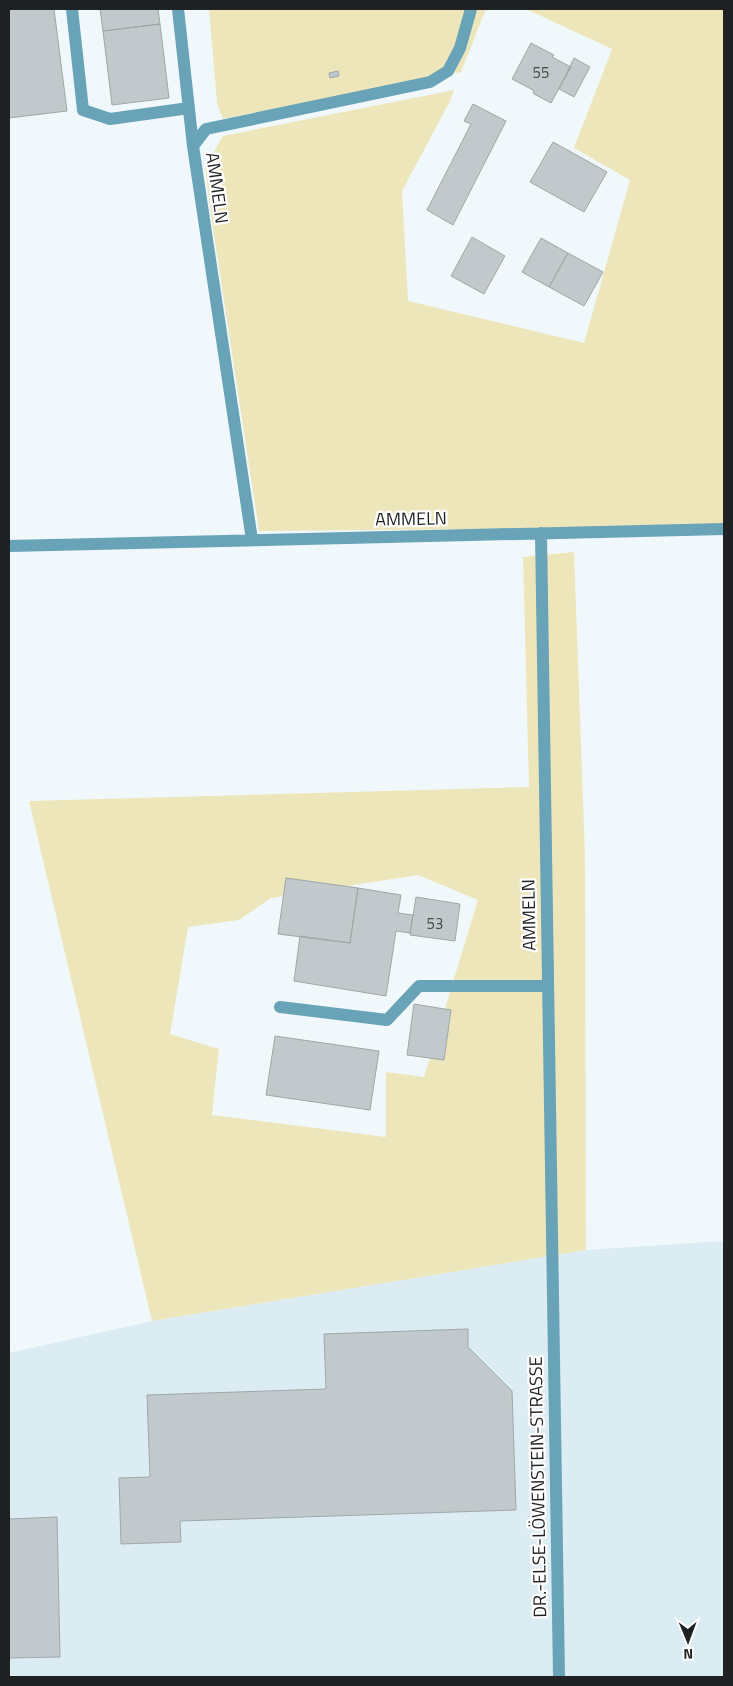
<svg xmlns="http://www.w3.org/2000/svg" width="733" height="1686" viewBox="0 0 733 1686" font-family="'Titillium Web',sans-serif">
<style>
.built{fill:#dbecf2}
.green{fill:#eee6bb;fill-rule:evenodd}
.building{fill:#c2c9cc;stroke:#9fa7a9}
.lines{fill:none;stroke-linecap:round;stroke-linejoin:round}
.minor{stroke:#68a3b8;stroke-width:12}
.labels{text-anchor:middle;stroke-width:4.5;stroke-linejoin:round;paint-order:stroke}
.number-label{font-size:15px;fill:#484b4c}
.street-label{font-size:18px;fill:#1f2122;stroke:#fff}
</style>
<rect width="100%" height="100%" fill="#f0f8fb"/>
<path class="built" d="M724 1241V1677H9V1353L152 1321 586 1250Z"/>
<path class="green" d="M209 9H486L461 72 223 119 217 103Z
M526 9H724V527L259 531 212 222 205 167 223 136 454 90 450 101 402 191 408 301 584 343 630 180 574 148 612 49Z
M574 552 585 855 586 1250 152 1321 29 801 529 787 523 557ZM418 875 478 900 424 1077 386 1072V1137L212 1115 219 1049 170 1034 188 927 239 920 271 898Z"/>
<path class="building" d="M9 9H54L67 111 9 118Z
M100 9H158L160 24 103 31Z
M160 24 169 98 112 105 103 31Z
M531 43 554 55 552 57 571 67 551 103 534 94 533 90 512 79Z
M574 58 590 67 574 97 559 89Z
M338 71 339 76 330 78 329 73Z
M473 104 506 121 453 225 427 210 471 124 464 121Z
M553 142 607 172 584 212 530 182Z
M472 237 505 256 484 294 451 276Z
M541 238 568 253 549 287 522 272Z
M568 253 603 272 584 306 549 287Z
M286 878 358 888 350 943 278 934Z
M358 888 401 895 398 913 413 915 410 933 396 931 386 996 294 981 300 936 350 943Z
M416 897 460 904 455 941 410 935Z
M414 1004 451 1010 444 1060 407 1055Z
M275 1036 379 1051 370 1110 266 1095Z
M468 1329V1347L512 1391 516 1510 180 1521 181 1542 121 1544 119 1478 150 1477 147 1395 326 1389 324 1334Z
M57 1517 60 1657 9 1658V1519Z"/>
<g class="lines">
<path class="minor" d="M72 9 83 110 110 119 189 108
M178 9 193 146
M541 533 559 1677
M252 540 193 146 206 129 430 82 448 71 460 48 471 9
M9 546 724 529
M280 1007 387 1020 419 986H548"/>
</g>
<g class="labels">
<g class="number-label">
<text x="541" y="78">55</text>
<text x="435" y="929">53</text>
</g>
<g class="street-label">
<text transform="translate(217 188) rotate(82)" y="6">AMMELN</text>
<text transform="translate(411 519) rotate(-1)" y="6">AMMELN</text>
<text transform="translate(529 915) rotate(-91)" y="6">AMMELN</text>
<text transform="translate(538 1487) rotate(-91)" y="6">DR.-ELSE-LÖWENSTEIN-STRASSE</text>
</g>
</g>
<rect width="733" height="1686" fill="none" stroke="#1f2122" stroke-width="20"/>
<g transform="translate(688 1641) rotate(179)" stroke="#ffffff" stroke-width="4" paint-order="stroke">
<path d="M0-4L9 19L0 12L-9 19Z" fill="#1f2122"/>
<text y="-8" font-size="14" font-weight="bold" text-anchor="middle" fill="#1f2122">N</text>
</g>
</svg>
